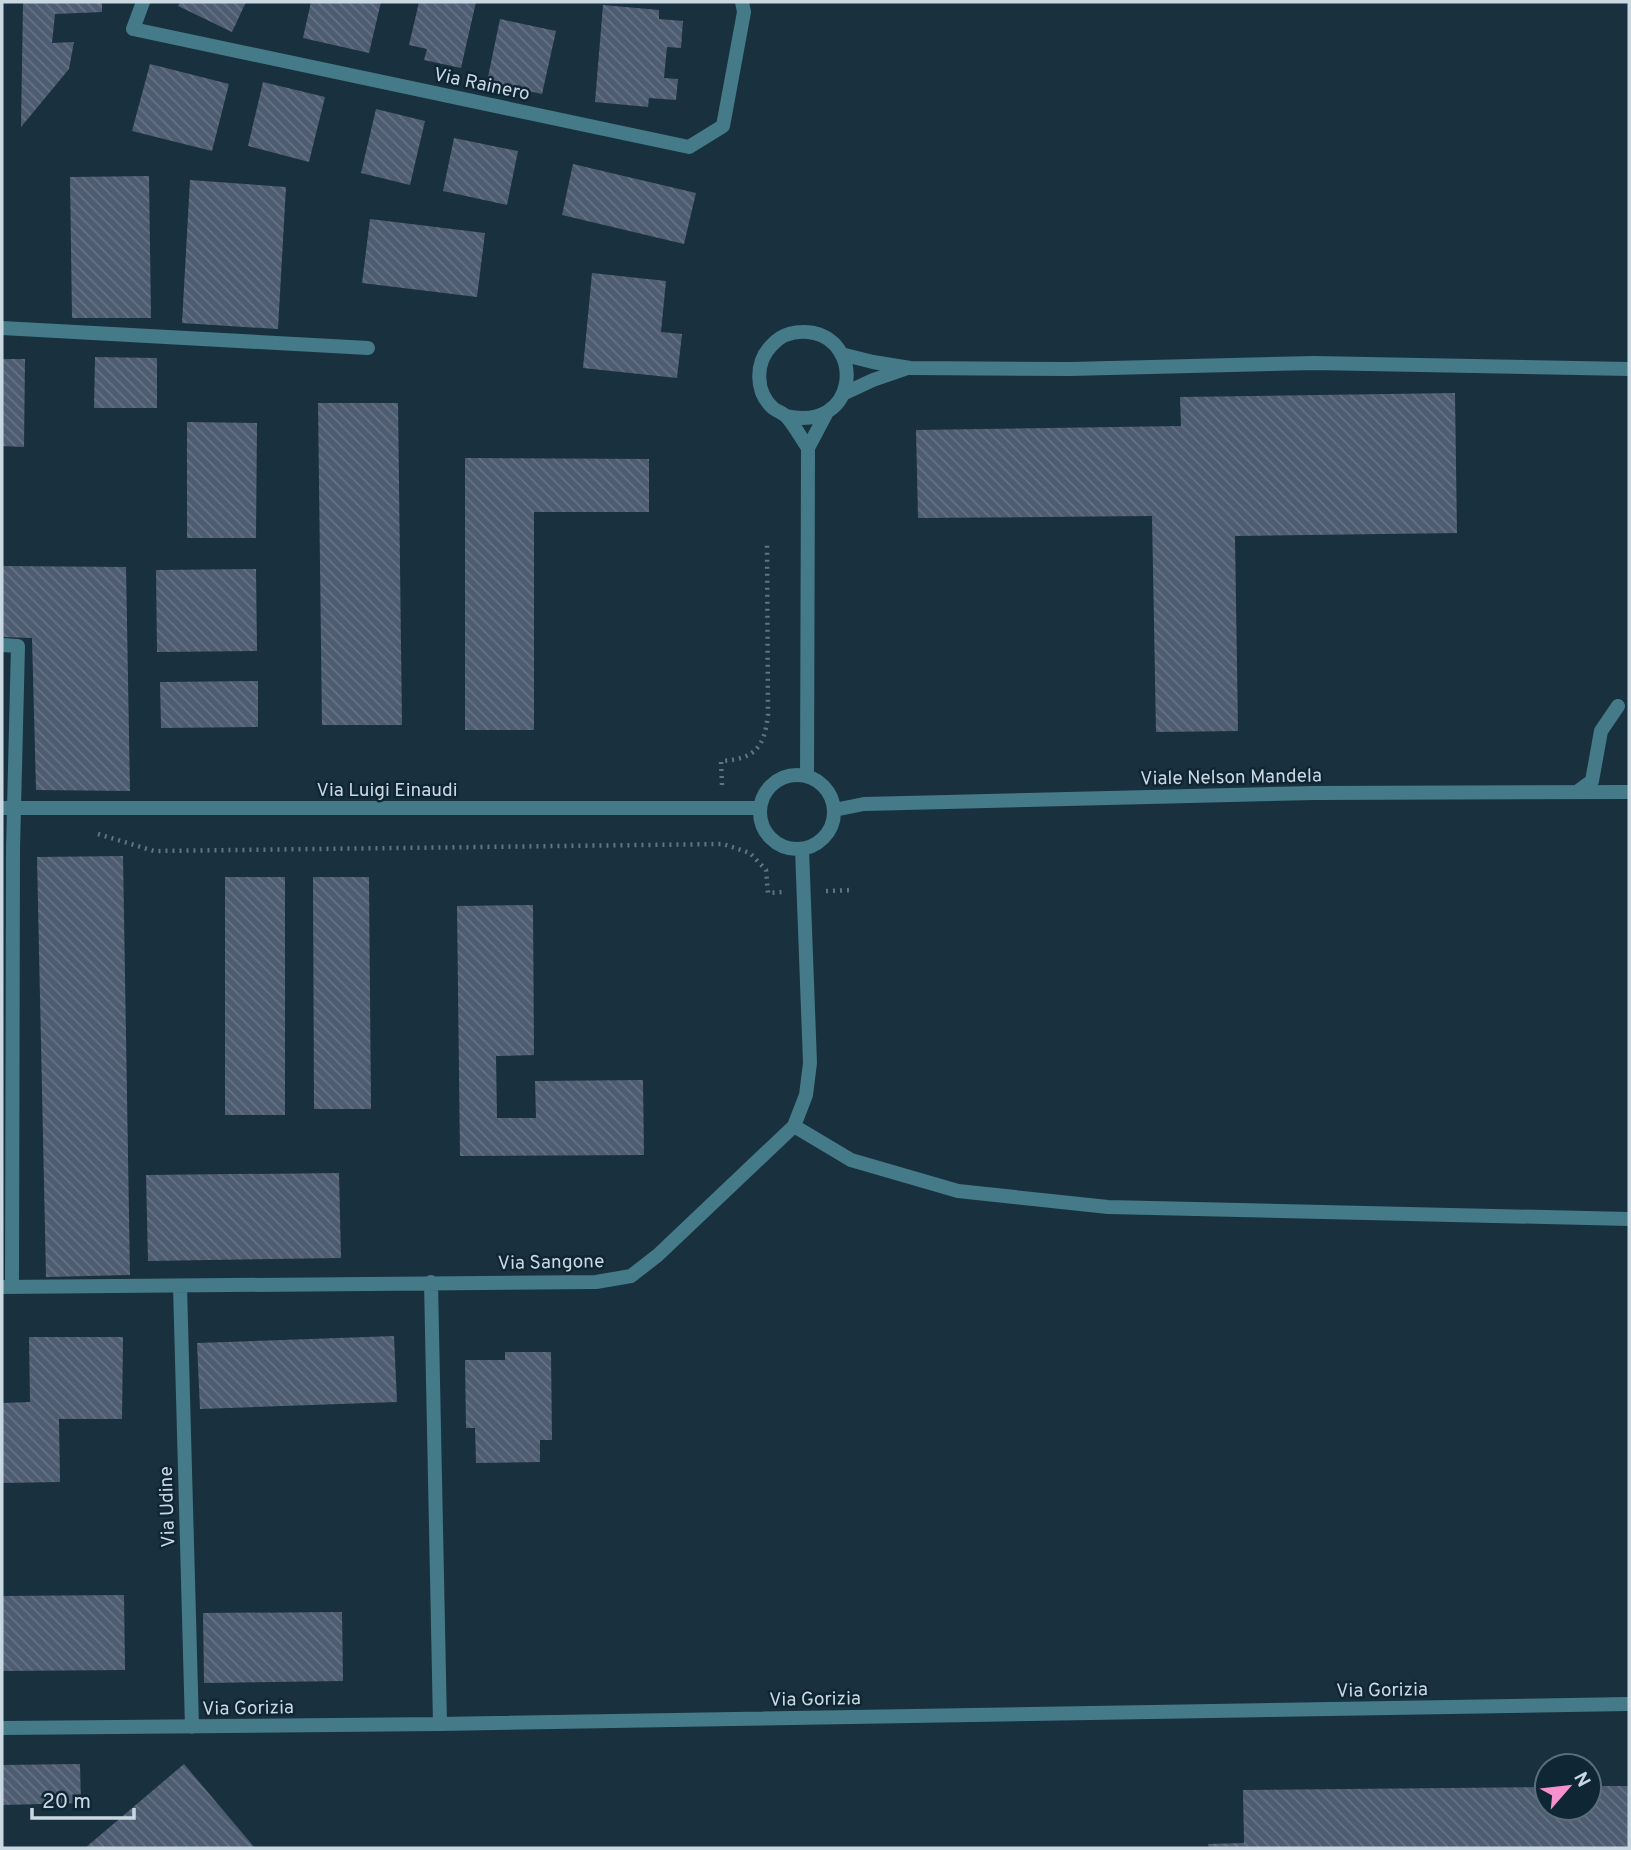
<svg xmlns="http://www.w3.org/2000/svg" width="1631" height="1850" viewBox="0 0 1631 1850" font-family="Overpass,sans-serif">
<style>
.building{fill:url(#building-back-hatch)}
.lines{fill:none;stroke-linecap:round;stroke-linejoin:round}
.path{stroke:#617581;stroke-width:4.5;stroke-dasharray:2 5;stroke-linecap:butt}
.service{stroke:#457a89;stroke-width:14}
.minor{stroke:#457a89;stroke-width:14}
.labels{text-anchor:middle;stroke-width:5;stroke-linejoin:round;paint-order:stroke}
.street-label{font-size:19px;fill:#cad8e2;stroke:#0f2634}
</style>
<defs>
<pattern id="building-back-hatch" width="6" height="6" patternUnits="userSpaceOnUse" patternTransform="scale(1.75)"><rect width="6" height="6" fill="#4e5c72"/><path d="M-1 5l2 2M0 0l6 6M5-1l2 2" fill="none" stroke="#667386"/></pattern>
</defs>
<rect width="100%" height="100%" fill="#19303f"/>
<path class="building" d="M23 2H102V12L55 14 52 43 74 42 69 69 21 127Z
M180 2H246L232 32 178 6Z
M311 2H381L369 53 303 38Z
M419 2H476L461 68 424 60 427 49 409 45Z
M603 5 659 10V19L683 21 681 48 667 47 664 78 678 79 676 100 649 98 648 107 595 102Z
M500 19 556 31 542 94 487 82Z
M150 64 229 84 212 151 132 131Z
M263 82 325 97 309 162 248 146Z
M376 109 425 121 410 185 361 173Z
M454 138 518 151 507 205 443 191Z
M573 164 696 193 684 244 562 215Z
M149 176 151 318H72L70 177Z
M190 180 286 187 278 329 182 323Z
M370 219 485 233 477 297 362 283Z
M592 273 666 281 661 332 682 334 677 378 583 368Z
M95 357 157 358V408H94Z
M2 359H25L24 447 2 446Z
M1455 393 1457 533 1235 536 1238 731 1156 732 1152 516 918 518 916 430 1181 426 1180 397Z
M318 403H398L402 725H322Z
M187 422 257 423 256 538H187Z
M465 458 649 459V512H534V730H465Z
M2 566 126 567 130 791 36 790 32 638 2 637Z
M256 569 257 651 157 652 156 570Z
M258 681V727L161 728 160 682Z
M123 856 130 1275 46 1277 37 857Z
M225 877H285V1115H225Z
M313 877H369L371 1109H314Z
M533 905 534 1055 496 1056 497 1118H536L535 1081 643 1080 644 1155 460 1156 457 906Z
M339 1173 341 1258 148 1261 146 1175Z
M394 1336 397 1402 200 1409 197 1343Z
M29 1337H123L122 1419H59L60 1482 2 1483V1403L30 1402Z
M505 1352H551L552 1440H540V1462L476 1463 475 1428H466L465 1360H505Z
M124 1595 125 1670 2 1671V1596Z
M342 1612 343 1681 204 1683 203 1613Z
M80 1764 81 1803 2 1805V1765Z
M184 1764 255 1848H85Z
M1589 1786H1629V1848H1209L1208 1844 1244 1843 1243 1790 1547 1787V1808H1589Z"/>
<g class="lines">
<path class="path" d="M722 785 721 761C756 759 764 747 768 715L767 542
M98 834 154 851 723 844 750 853 766 870 768 893 782 892
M826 891 852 890"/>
<path class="service" d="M2 328 368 348
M1577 792 1592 781 1601 731 1618 706"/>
<path class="minor" d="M143 2 133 29 689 147 723 126 744 12 742 2
M841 354 873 362 910 368 1070 369 1314 363 1629 369
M843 394 873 380 905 369
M786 416C858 432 864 344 814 333 798 330 782 333 771 346 755 363 755 392 773 408 777 411 783 413 787 417 795 426 801 438 808 448
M2 645 18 646 13 849 12 1287
M760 812a37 37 0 1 1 74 0a37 37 0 1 1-74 0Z
M807 776 808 448 826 414
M2 808H760
M834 810 864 804 1314 793 1629 792
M794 1126 851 1160 958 1191 1108 1207 1629 1219
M431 1282 440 1724
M180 1286 192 1727
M2 1287 596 1282 631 1276 658 1255 794 1126 806 1095 810 1063 802 849
M2 1728 440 1724 1629 1704"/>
</g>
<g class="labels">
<g class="street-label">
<text transform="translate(482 83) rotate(12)" y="7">Via Rainero</text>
<text transform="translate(1231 776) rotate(-1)" y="7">Viale Nelson Mandela</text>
<text x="387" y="796">Via Luigi Einaudi</text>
<text transform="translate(551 1261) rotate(-1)" y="7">Via Sangone</text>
<text transform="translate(166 1507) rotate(-92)" y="7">Via Udine</text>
<text transform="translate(1382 1689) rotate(-1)" y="7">Via Gorizia</text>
<text transform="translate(815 1698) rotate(-1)" y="7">Via Gorizia</text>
<text transform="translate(248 1707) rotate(-1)" y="7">Via Gorizia</text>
</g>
</g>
<rect width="1631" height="1850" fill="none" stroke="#cad8e2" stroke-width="7"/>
<g transform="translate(1568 1787) rotate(62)"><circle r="33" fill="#0f2634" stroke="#5a6d7a" stroke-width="2"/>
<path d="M0-5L12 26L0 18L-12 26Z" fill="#f790ce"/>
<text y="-10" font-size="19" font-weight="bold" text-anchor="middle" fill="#cad8e2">N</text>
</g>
<path d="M32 1808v10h102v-10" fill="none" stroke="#cad8e2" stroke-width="3.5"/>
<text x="42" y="1808" font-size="21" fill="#cad8e2" stroke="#0f2634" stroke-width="5" paint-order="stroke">20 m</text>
</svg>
